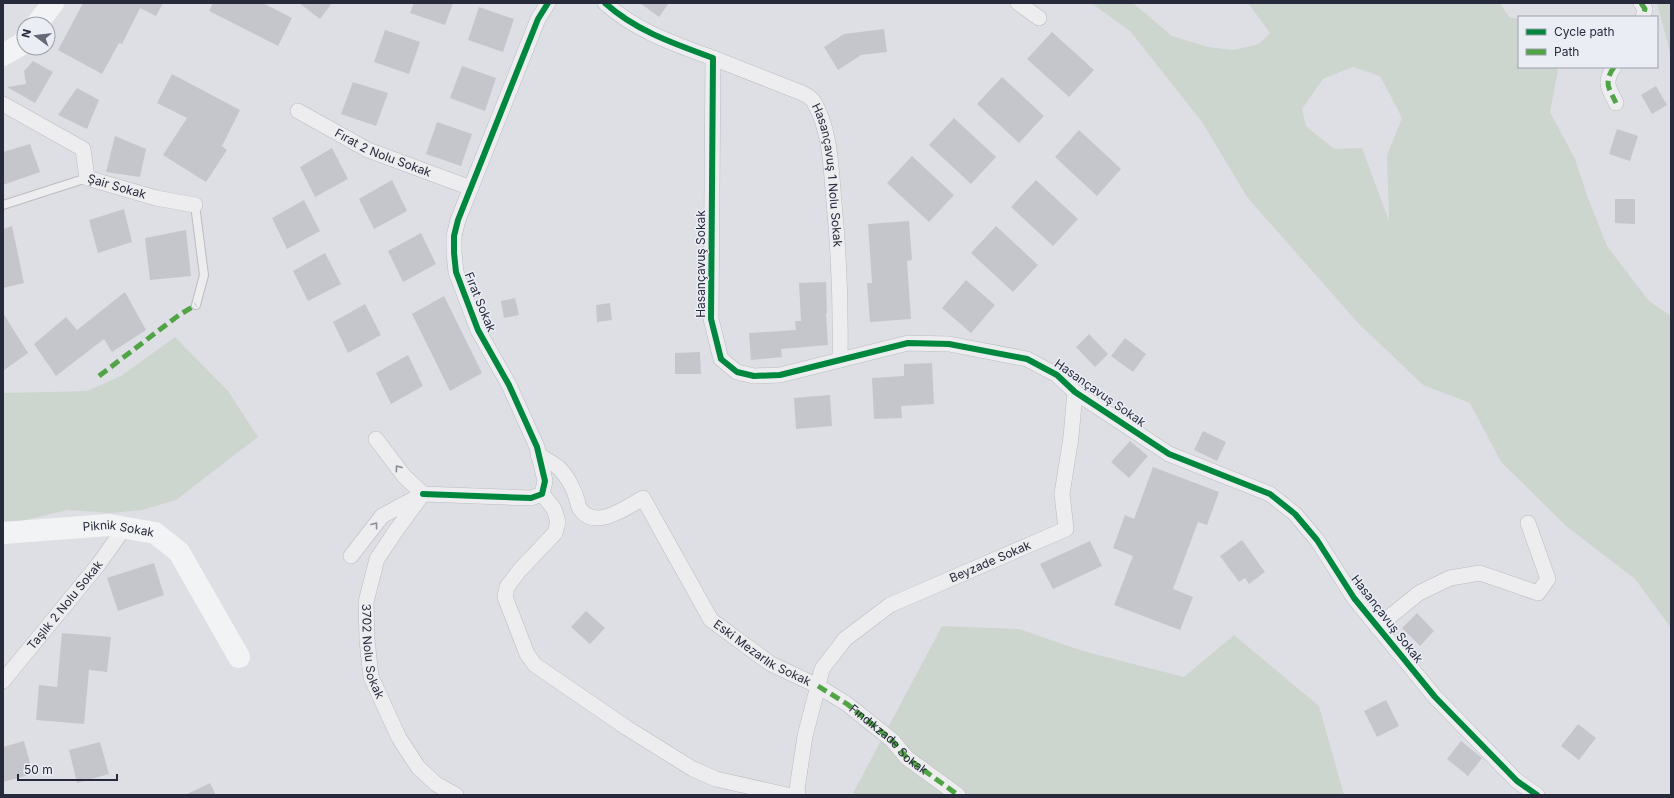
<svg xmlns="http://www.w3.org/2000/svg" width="1674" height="798" viewBox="0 0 1674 798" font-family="Inter,sans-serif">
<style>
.green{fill:#ccd6cf;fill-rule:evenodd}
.building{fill:#c5c6cc}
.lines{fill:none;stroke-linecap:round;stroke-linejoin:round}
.lane-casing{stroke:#bbbcc0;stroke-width:10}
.street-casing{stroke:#bbbcc0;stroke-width:16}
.lane{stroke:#ededf0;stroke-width:8}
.street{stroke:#ededf0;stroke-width:15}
.secondary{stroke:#f2f3f4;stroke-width:22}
.quiet{stroke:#50a445;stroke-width:5;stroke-dasharray:10 5;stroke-linecap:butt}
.cycleway-casing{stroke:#ebedf4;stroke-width:8}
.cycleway{stroke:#00873e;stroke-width:6}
.oneway{stroke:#8a8c96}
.labels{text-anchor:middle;stroke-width:3;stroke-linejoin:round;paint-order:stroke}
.street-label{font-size:12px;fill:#262a3b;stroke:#ebedf4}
</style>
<rect width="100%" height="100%" fill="#dedfe4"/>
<path class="green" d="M1091 3H1133L1172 36 1208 47 1233 50 1259 44 1270 33 1248 3H1500L1509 17 1519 19V67H1556L1558 71 1550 112 1575 159 1588 198 1607 246 1649 301 1671 316V628L1635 579 1566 526 1501 462 1470 403 1423 385 1358 323 1247 197 1202 122 1130 31ZM1353 67 1380 76 1402 118 1387 155 1389 221 1362 148 1334 149 1306 126 1302 109 1323 79Z
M1657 3H1671V64L1669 49Z
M175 337 228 391 258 437 176 500 142 510 111 513 68 510 21 521 3 522V393L87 391 121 376Z
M942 626 1019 629 1083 651 1184 677 1234 635 1319 706 1344 795H852Z"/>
<path class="building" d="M83 3H163L156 16 140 8 122 44 119 43 102 74 58 50Z
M213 3H263L292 18 278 46 209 11Z
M299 3H332L320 19Z
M414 3H453L445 25 410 13Z
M640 3H669L659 17Z
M479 7 514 19 503 52 468 40Z
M884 29 887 52 861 55 838 70 824 47 844 34Z
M385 30 420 42 409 74 374 62Z
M1052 32 1094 70 1069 97 1027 59Z
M33 61 53 72 35 103 7 87 26 84 24 71Z
M462 66 496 78 485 111 450 98Z
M172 74 240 110 222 146 227 150 206 182 163 155 187 118 157 103Z
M1002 77 1044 116 1019 143 977 104Z
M353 82 388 93 376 126 341 114Z
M1656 86 1667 105 1652 114 1641 95Z
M77 88 99 100 87 129 58 115Z
M954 118 996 157 971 184 929 145Z
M437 122 472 134 461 166 426 154Z
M1617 129 1638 136 1630 161 1609 154Z
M1079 130 1121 169 1097 196 1055 157Z
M115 136 146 149 140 177 106 172Z
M30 144 40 172 3 185V152Z
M332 148 348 179 315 197 300 167Z
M912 156 954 195 929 222 887 183Z
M392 180 407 211 374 229 359 199Z
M1036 180 1078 219 1053 246 1011 207Z
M1615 199H1635V224L1615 223Z
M304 200 320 231 287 249 272 218Z
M124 209 132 242 98 253 89 220Z
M909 221 912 260 907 261 911 319 870 322 867 283H872L868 224Z
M12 226 24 283 3 288V229Z
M996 226 1038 265 1013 292 971 253Z
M186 230 191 276 150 280 145 238Z
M421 233 436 264 403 282 388 251Z
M325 253 341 284 308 301 293 271Z
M966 280 995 305 971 333 942 308Z
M826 282 827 313H826L828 345 781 349 782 357 751 360 749 333 796 330 795 321H801L799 283Z
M125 292 146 330 112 352 104 339 56 376 34 344 66 317 77 330Z
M444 296 482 373 450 391 412 314Z
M515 298 519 315 504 318 501 301Z
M610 303 612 320 597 322 596 305Z
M365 304 381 335 348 353 333 322Z
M3 313 28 353 3 371Z
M1089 334 1108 354 1095 367 1076 347Z
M1125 338 1146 354 1133 372 1111 356Z
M700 352 701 374H675V353Z
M408 355 423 386 391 404 376 373Z
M932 363 934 404 901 406 902 418 874 419 872 378 904 376V364Z
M830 395 832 426 796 429 794 398Z
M1203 431 1226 442 1217 461 1194 450Z
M1130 441 1148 456 1129 478 1111 462Z
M1153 467 1219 492 1207 525 1198 522 1173 589 1193 597 1180 630 1114 605 1133 556 1113 548 1125 515 1134 519Z
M1242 540 1265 572 1249 584 1245 578 1239 582 1220 556Z
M1090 541 1102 566 1053 589 1040 564Z
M154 563 164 595 118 611 107 578Z
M586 611 605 628 590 644 571 627Z
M1417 613 1434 631 1420 646 1402 628Z
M62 633 111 637 107 672 89 670 84 724 36 720 39 685 57 687Z
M1386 700 1399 726 1377 737 1364 711Z
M1578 724 1596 738 1579 760 1561 746Z
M24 741 33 774 3 782V747Z
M1461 741 1482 758 1468 776 1447 759Z
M100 742 109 774 77 783 69 750Z
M210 783 216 795H185Z"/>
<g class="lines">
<defs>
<path id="lane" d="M3 205 87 178
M195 205 204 275 196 305"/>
<g id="street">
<path d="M605 3C636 31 675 44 713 58L711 319 721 359 737 372 754 376 780 375 908 343 949 344 1027 359 1057 375 1075 392 1169 454 1270 494 1295 514 1317 540 1354 598 1435 697 1517 781 1537 795"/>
<path d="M1018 3 1039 18"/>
<path d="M1641 3 1645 9 1643 17"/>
<path id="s1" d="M713 58 802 93C806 95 812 98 814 102 831 132 831 169 834 202 839 255 841 307 840 360"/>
<path d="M1614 67C1603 83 1609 88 1616 103"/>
<path id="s2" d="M3 104 83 149 87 178 156 198 195 205"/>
<path id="s3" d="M298 111 368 150 471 188"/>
<path d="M376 439 404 476 423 494"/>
<path id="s4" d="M538 455C545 459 553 463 559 468 567 476 574 489 577 500 578 502 578 507 580 509 595 531 627 507 643 498L711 620 771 664 818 686 805 736 797 789 798 795"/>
<path d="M423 494 531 498 542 494 545 481 537 447 509 385 478 330 456 272 454 253V236L458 220 538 19 548 3"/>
<path id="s5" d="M423 494 397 529 377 559 366 602 367 640 371 677 399 738 418 767 436 784 456 795"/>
<path d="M542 494 554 509 558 522 555 533 519 571 507 587 505 597 527 654 535 665 627 728 693 769 716 779 787 795"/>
<path d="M351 556 382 516 417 497"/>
<path d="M1377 627 1419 593 1450 578 1480 573 1538 593 1548 579 1528 523"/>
<path id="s6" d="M3 681 98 565 125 527"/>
<path id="s7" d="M958 795 907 758 892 740 847 704 818 686 822 669 845 639 890 605 1066 529 1062 494 1071 437 1075 392"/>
</g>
</defs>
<use href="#lane" class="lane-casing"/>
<use href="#street" class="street-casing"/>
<use href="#lane" class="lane"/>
<use href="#street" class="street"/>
<g class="secondary">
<path d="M37 24 53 3"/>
<path d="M3 55 22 44 24 41"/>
<path id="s8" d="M3 533 109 525 155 533 179 552 239 657"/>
</g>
<g class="quiet">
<path d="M1641 3 1645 9 1643 17"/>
<path d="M1614 67C1603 83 1609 88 1616 103"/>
<path d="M99 376 179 315 196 305"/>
<path id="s9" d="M818 686 847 704 892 740 907 758 958 795"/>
</g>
<defs>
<path id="cycleway" d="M605 3C636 31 675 44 713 58L711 319 721 359 737 372 754 376 780 375 908 343 949 344 1027 359 1057 375 1075 392 1169 454 1270 494 1295 514 1317 540 1354 598 1435 697 1517 781 1537 795
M423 494 531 498 542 494 545 481 537 447 509 385 478 330 456 272 454 253V236L458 220 538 19 548 3"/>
</defs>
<use href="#cycleway" class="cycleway-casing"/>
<use href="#cycleway" class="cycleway"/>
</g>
<defs><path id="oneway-chevron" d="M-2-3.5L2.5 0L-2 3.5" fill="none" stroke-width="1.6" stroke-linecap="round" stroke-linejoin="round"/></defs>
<g class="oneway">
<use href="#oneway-chevron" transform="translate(398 468) rotate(-126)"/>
<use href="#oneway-chevron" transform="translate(375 525) rotate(-53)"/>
</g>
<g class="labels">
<g class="street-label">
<text dy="4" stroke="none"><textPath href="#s3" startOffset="95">Fırat 2 Nolu Sokak</textPath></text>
<text dy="4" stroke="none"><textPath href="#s1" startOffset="186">Hasançavuş 1 Nolu Sokak</textPath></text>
<text dy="4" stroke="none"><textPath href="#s2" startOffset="152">Şair Sokak</textPath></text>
<text transform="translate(701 264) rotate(-90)" y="4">Hasançavuş Sokak</text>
<text transform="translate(480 302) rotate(68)" y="4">Fırat Sokak</text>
<text transform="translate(1100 393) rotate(35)" y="4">Hasançavuş Sokak</text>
<text dy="4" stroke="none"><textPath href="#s8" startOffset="116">Piknik Sokak</textPath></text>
<text dy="4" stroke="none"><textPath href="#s7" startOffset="399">Beyzade Sokak</textPath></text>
<text dy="4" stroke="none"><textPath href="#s6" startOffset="98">Taşlık 2 Nolu Sokak</textPath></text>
<text transform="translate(1387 619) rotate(52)" y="4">Hasançavuş Sokak</text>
<text dy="4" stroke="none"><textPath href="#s5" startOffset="174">3702 Nolu Sokak</textPath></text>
<text dy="4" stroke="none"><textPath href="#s4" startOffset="343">Eski Mezarlık Sokak</textPath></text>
<text dy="4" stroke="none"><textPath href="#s9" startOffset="89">Fındıkzade Sokak</textPath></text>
</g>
</g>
<rect width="1674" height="798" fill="none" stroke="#262a3b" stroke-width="8"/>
<rect x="1518" y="16" width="140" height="52" fill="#ebedf4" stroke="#9c9faa"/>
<rect x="1526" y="29" width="20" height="6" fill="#00873e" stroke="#9c9faa"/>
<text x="1554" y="36" font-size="12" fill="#262a3b">Cycle path</text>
<rect x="1526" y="49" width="20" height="6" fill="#50a445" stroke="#9c9faa"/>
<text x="1554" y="56" font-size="12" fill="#262a3b">Path</text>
<g transform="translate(36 36) rotate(285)"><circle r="19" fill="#ebedf4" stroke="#9c9faa"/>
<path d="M0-3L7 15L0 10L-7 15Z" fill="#666976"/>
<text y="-6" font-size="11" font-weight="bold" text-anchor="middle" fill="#262a3b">N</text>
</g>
<path d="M18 774v6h99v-6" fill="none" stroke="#262a3b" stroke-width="2"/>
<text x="24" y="774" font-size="12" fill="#262a3b" stroke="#ebedf4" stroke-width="3" paint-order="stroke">50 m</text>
</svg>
